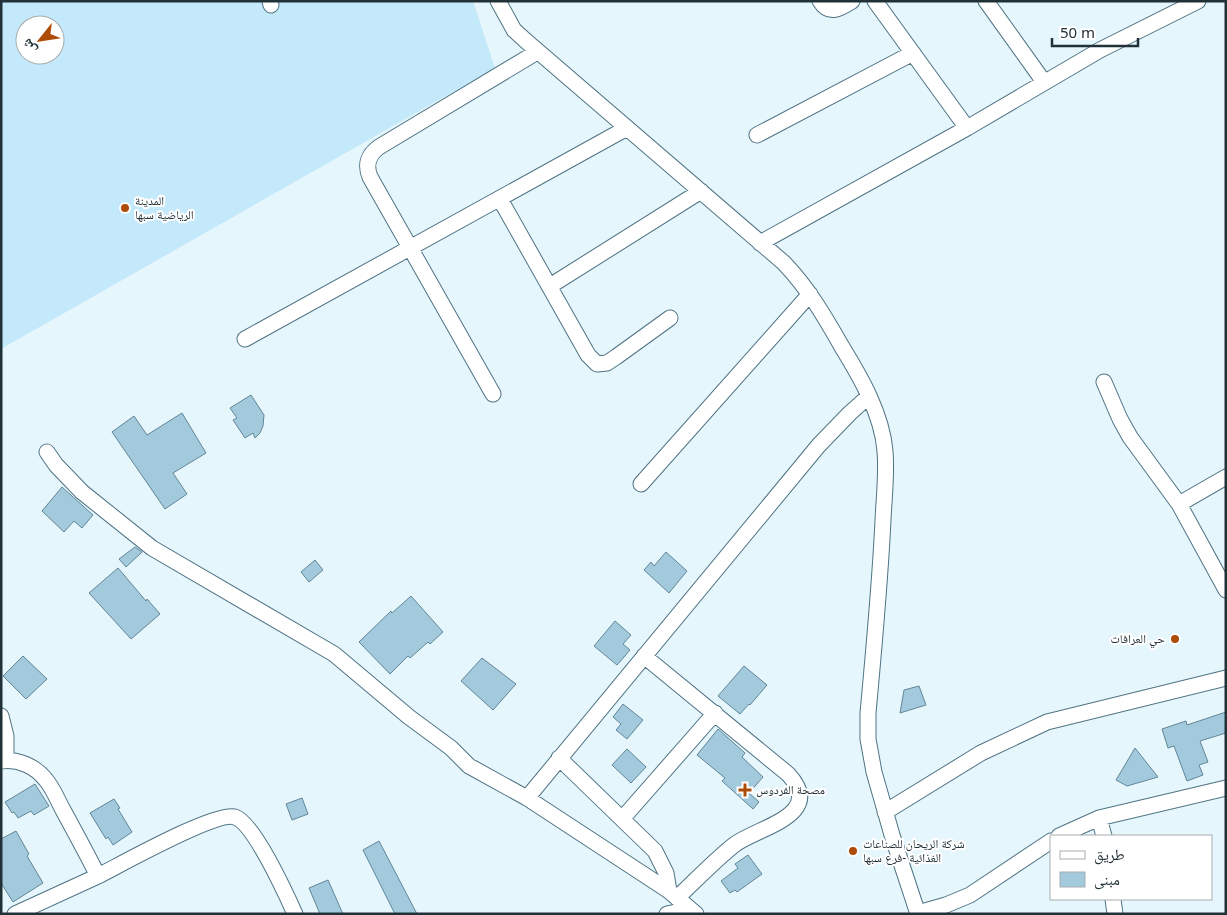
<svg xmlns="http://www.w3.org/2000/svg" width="1227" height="915" viewBox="0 0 1227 915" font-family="'Noto Sans','Noto Naskh Arabic',sans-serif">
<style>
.pitch{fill:#c4e9fa;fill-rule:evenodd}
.building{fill:#a3cadc;stroke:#618697}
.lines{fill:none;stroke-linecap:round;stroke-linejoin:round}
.minor-casing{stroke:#4e7383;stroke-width:17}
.minor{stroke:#fff;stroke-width:15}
.poi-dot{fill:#ad4c06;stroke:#fff;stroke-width:2}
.labels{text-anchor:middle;stroke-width:4;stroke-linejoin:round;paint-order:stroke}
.poi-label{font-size:12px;fill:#213138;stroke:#fff;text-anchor:start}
</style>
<rect width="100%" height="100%" fill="#e6f6fd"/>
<path class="pitch" d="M1 1H473L495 68 1 349ZM25 25H55V55H25Z"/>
<path class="building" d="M251 395 264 415 263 426 260 433 255 438 253 433 245 438 233 420 237 418 230 408Z
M182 413 206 453 173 473 187 494 165 509 112 432 134 416 147 435Z
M62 487 93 515 82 528 74 521 64 532 42 511Z
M135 547 142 552 126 567 119 559Z
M666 552 687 571 669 593 644 570 651 562 654 566Z
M315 560 323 570 309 582 301 572Z
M118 568 146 601 147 599 160 614 131 639 89 593Z
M411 596 443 632 430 644 428 642 410 658 408 656 390 674 359 642 391 611 392 613Z
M615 621 631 635 623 644 630 650 617 665 594 646Z
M23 656 47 679 26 699 3 676Z
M482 658 516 684 493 710 461 681Z
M744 666 767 685 750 705 749 704 740 714 718 696Z
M919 686 926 705 900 713 904 690Z
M623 704 643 720 627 739 616 730 621 724 613 717Z
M1226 712V733L1200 741 1208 762 1199 765 1203 775 1187 781 1174 746 1168 748 1162 729 1186 721 1187 725Z
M718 729 745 753 742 757 763 777 749 793 759 802 753 809 722 781 725 778 697 755Z
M1135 748 1158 777 1127 786 1116 780Z
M627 749 646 767 631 783 612 765Z
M35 784 49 806 34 815 31 811 18 818 14 812 12 813 5 802Z
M302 798 308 814 292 820 286 804Z
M114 799 120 808 118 809 132 832 113 845 108 837 106 839 90 813Z
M16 831 29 854 27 856 43 883 13 902 1 883V839Z
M379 841 417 914H395L363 850Z
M748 855 762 874 737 892 735 890 730 893 721 881 738 868 735 864Z
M328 880 343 914H320L309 888Z"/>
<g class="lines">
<defs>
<path id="minor" d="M270 1 271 5
M498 1 514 30 526 41 784 263C808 288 825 317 842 347 861 378 882 414 885 451 887 474 884 497 883 520 880 584 874 648 868 713V739L874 772 892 835 918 914
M820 1C829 16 841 8 852 1
M875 1 967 128
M986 1 1044 82
M757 135 913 53
M500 199 588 355 597 364 607 363 616 357 670 318
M760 243 967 128 1100 50 1198 1
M550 286 701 191
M245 339 627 128
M1104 382 1120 419 1130 437 1179 504 1226 590
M493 394 370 177C365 165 368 155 379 147L537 52
M47 452 56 465 82 492 152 548 334 654 409 717 451 748 469 766 527 798 669 891 696 914
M641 484 810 294
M1179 504 1226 477
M644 656 788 774C827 816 757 827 734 845 714 861 696 880 677 898
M1 716 6 736V760
M559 758 655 851 666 873 669 891
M1 761C18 758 36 767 46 780 53 788 58 801 63 810 75 832 87 854 98 876 120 865 216 811 235 817 254 823 286 894 295 914
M527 798 819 445 850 413 869 396
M885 812 981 753 1047 722 1226 678
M1099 818 1104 836
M622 819 715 713
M1059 836 1099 818 1226 788
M1113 899 1115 914
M918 913 946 905 970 895 1051 841
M15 914 98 876
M667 914 690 909"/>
</defs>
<use href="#minor" class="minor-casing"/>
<use href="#minor" class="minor"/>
</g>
<g class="poi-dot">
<circle cx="125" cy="208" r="5"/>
<circle cx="1175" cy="639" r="5"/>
<path d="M742.5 782.5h5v5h5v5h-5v5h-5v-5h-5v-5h5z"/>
<circle cx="853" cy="851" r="5"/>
</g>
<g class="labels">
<g class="poi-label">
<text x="135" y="205">المدينة<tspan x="135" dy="14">الرياضية سبها</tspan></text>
<text x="1165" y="643" text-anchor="end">حي العرافات</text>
<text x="756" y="794">مصحة الفردوس</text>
<text x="863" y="848">شركة الريحان للصناعات<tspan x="863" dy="14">الغذائية -فرع سبها</tspan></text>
</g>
</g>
<rect width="1227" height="915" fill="none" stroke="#213138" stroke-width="5"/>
<rect x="1050" y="835" width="162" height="65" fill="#ffffff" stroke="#a6adaf"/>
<rect x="1060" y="851" width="25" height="8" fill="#ffffff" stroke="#a6adaf"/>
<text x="1094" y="860" font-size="15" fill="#213138">طريق</text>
<rect x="1060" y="872" width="25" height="15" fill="#a3cadc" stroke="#a6adaf"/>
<text x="1094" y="885" font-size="15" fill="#213138">مبنى</text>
<g transform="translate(40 40) rotate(240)"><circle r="24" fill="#ffffff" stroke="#a6adaf"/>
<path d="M0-4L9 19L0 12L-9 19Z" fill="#ad4c06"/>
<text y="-8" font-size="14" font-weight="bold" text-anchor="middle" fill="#213138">ش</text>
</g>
<path d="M1052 38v8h86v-8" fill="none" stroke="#213138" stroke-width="2.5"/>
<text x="1060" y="38" font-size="15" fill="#213138" stroke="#ffffff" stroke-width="4" paint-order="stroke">50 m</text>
</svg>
